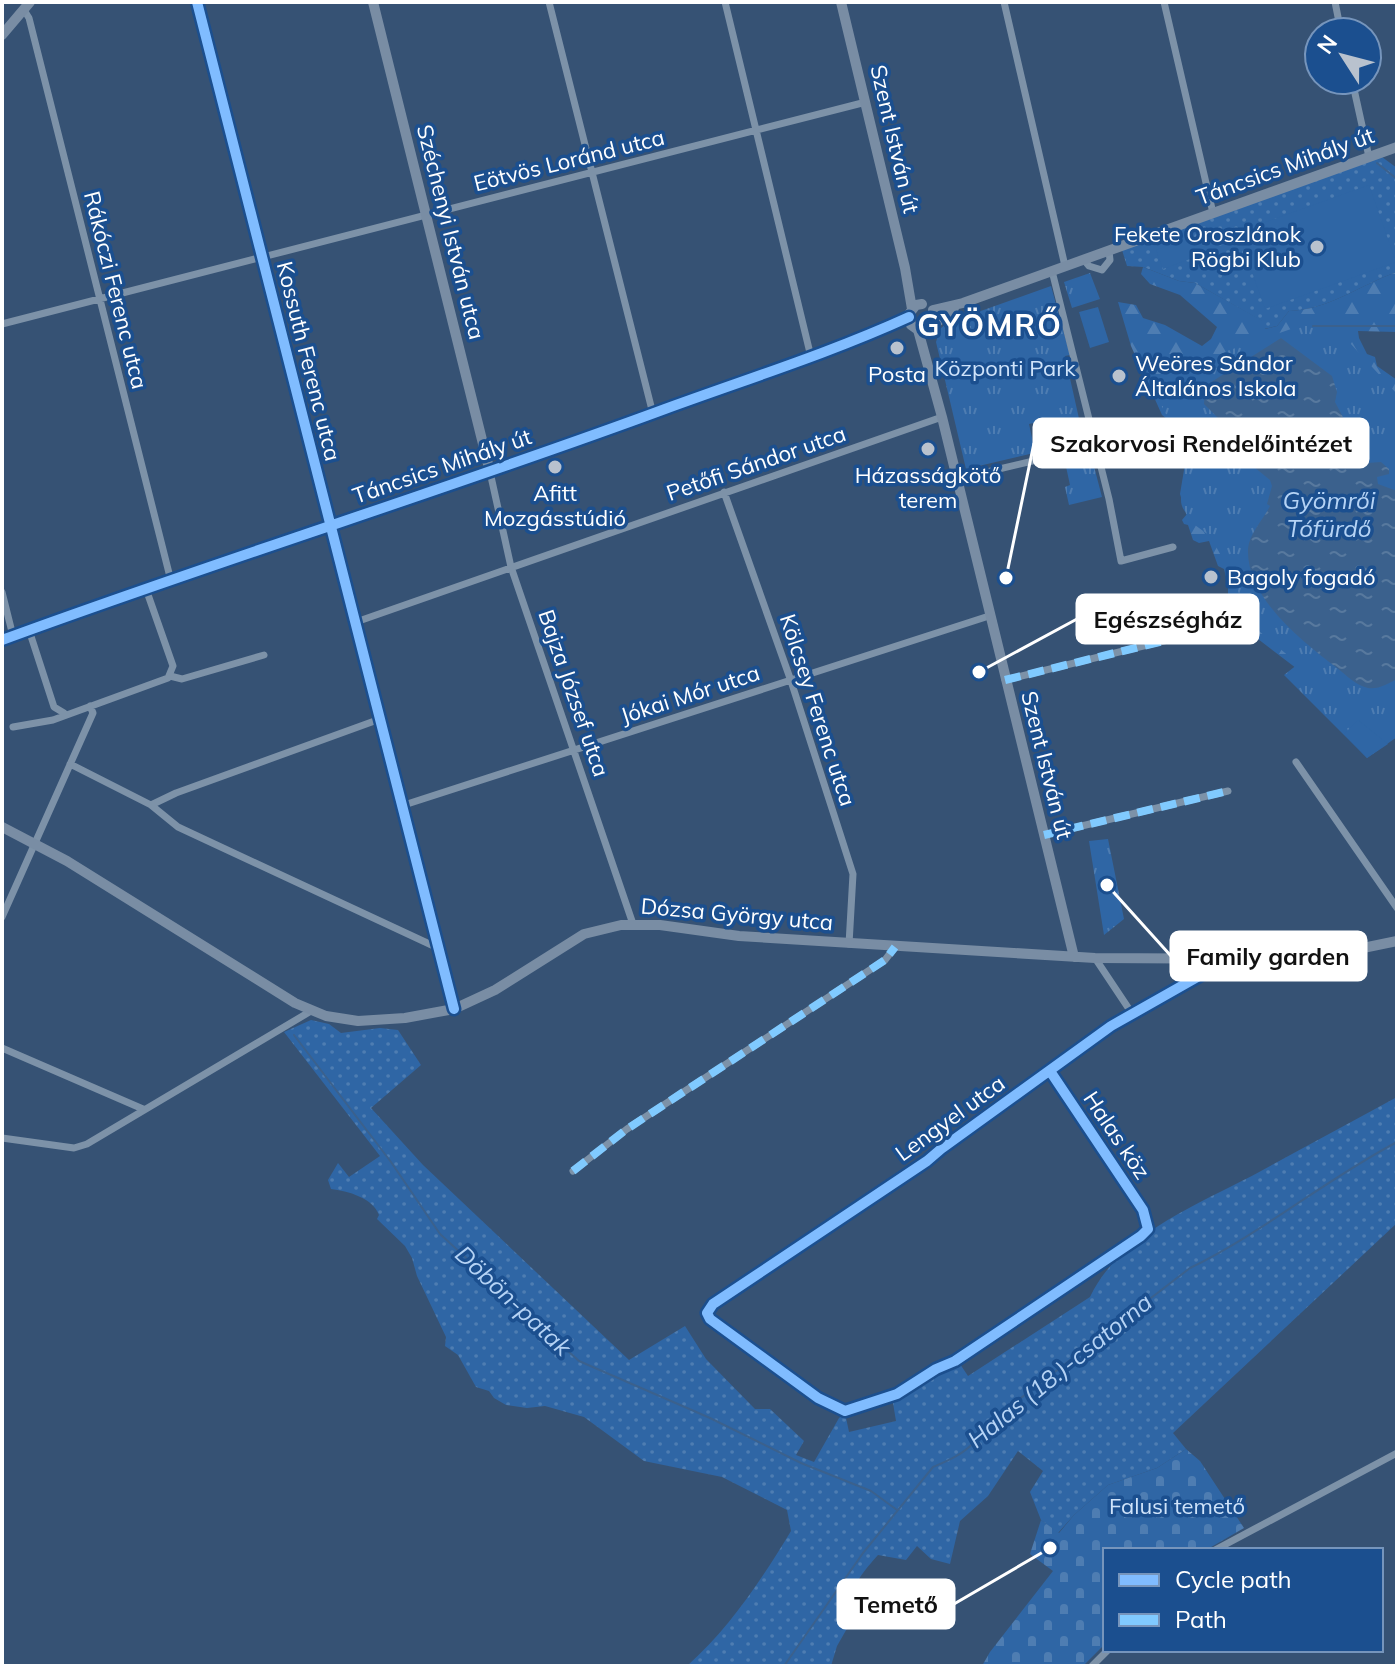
<svg xmlns="http://www.w3.org/2000/svg" width="1399" height="1668" viewBox="0 0 1399 1668" font-family="Mulish,sans-serif">
<style>
.grass{fill:url(#grass-dots)}
.forest{fill:url(#forest-firs)}
.cemetery{fill:url(#cemetery-stones)}
.park{fill:url(#park-tufts);fill-rule:evenodd}
.pitch{fill:#2f66a5}
.water{fill:url(#water-ripples)}
.lines{fill:none;stroke-linecap:round;stroke-linejoin:round}
.stream{stroke:#3b618d;stroke-width:2}
.street{stroke:#7d92a8;stroke-width:7}
.secondary{stroke:#798da4;stroke-width:10}
.quiet{stroke:#80caff;stroke-width:8;stroke-dasharray:16 8;stroke-linecap:butt}
.cycleway-casing{stroke:#1b4f8f;stroke-width:15}
.cycleway{stroke:#80bcff;stroke-width:10}
.poi-dot{fill:#b9c2ce;stroke:#1b4f8f;stroke-width:3}
.labels{text-anchor:middle;stroke-width:7;stroke-linejoin:round;paint-order:stroke}
.street-label{font-size:22px;fill:#fff;stroke:#1b4f8f}
.poi-label{font-size:22px;fill:#fff;stroke:#1b4f8f}
.park-label{font-size:22px;fill:#cfe3fa;stroke:#1b4f8f}
.water-label{font-size:24px;font-style:italic;fill:#b5d3f5;stroke:#1b4f8f}
.district-label{font-size:30px;font-weight:bold;letter-spacing:2px;fill:#fff;stroke:#1b4f8f}
.leader{fill:none;stroke:#fff;stroke-width:3}
.callout-dot{fill:#fff;stroke:#1b4f8f;stroke-width:3}
.callout{fill:#fff;stroke:#fff;stroke-width:3}
.callout-label{font-size:24px;text-anchor:middle;font-weight:bold;fill:#111}
</style>
<defs>
<pattern id="grass-dots" width="8" height="8" patternUnits="userSpaceOnUse" patternTransform="scale(2)"><rect width="8" height="8" fill="#2f66a5"/><path d="M2 2h.1M6 6h.1" fill="none" stroke="#4e7db2" stroke-width="1.8" stroke-linecap="round"/></pattern>
<pattern id="forest-firs" width="22" height="20" patternUnits="userSpaceOnUse" patternTransform="scale(2)"><rect width="22" height="20" fill="#2f66a5"/><path d="M5 1l3.5 6h-7zM16 11l3.5 6h-7z" fill="#4e7db2"/></pattern>
<pattern id="cemetery-stones" width="16" height="16" patternUnits="userSpaceOnUse" patternTransform="scale(2)"><rect width="16" height="16" fill="#2f66a5"/><path d="M2 7V4a2 2 0 0 1 4 0v3zM10 15v-3a2 2 0 0 1 4 0v3z" fill="#4e7db2"/></pattern>
<pattern id="park-tufts" width="24" height="20" patternUnits="userSpaceOnUse" patternTransform="scale(2)"><rect width="24" height="20" fill="#2f66a5"/><path d="M3 7l-1-3M5 7V3M7 7l1-3M15 17l-1-3M17 17v-4M19 17l1-3" fill="none" stroke="#4e7db2"/></pattern>
<pattern id="water-ripples" width="26" height="14" patternUnits="userSpaceOnUse" patternTransform="scale(2)"><rect width="26" height="14" fill="#3b618d"/><path d="M2 4q2-2 4 0t4 0M15 11q2-2 4 0t4 0" fill="none" stroke="#58799e"/></pattern>
</defs>
<rect width="100%" height="100%" fill="#365274"/>
<path class="grass" d="M1382 157 1397 168V272C1360 285 1328 310 1289 311L1277 326 1264 329 1262 321 1195 283 1179 281 1143 267 1127 266 1122 250Z
M311 1020 329 1024 341 1033 380 1028 398 1030 421 1065 371 1108 423 1165 629 1360 685 1326 706 1359 755 1409H770L804 1441 796 1455 814 1462 839 1418 845 1413 849 1432 896 1421 892 1397 960 1364 968 1376 1090 1297C1120 1233 1202 1203 1261 1171 1306 1146 1352 1122 1397 1097V1223L1173 1433 1186 1449 1157 1468 1108 1485 1074 1515 1058 1533 1041 1520 1030 1492 1043 1471 1018 1451 988 1496 960 1521 950 1564 931 1559 917 1546 906 1560 878 1555C862 1573 844 1593 853 1618L837 1646 831 1666H687C729 1629 762 1579 791 1531L787 1510 722 1477 644 1461 584 1417 545 1406 527 1408 506 1405 494 1398 489 1391 476 1387 458 1355 445 1346 446 1337 417 1276 412 1258 405 1246 377 1219 379 1215C373 1198 348 1191 331 1189L328 1180 338 1163 349 1177 380 1156 284 1032Z"/>
<path class="forest" d="M1143 267 1179 281 1195 283 1263 321 1265 329 1277 326 1289 311C1328 310 1360 285 1397 272V332L1358 331 1359 338 1367 354 1375 357 1377 366 1397 380V491L1287 646 1313 681 1258 639 1250 615 1239 612 1228 597V585L1224 569 1218 566 1209 541 1199 543 1193 540 1188 525 1184 524 1182 520 1187 514C1169 495 1196 470 1209 453L1162 415 1131 346 1118 302 1136 305 1143 318 1165 325 1202 346 1211 339 1217 327 1180 295 1150 284 1141 274Z"/>
<path class="cemetery" d="M1186 1449 1200 1461 1244 1528 1206 1550H1105V1644L1083 1666H982L990 1652 1053 1571 1030 1554 1041 1520 1059 1533 1074 1515 1108 1485 1157 1468Z"/>
<path class="park" d="M1090 273 1100 299 1072 308 1064 282Z
M1051 286 1070 355 1065 356 1084 441 966 469 936 342 940 329 947 323ZM1055 418 1061 445 1035 452 1029 424Z
M1326 317 1397 394V737L1367 758 1284 675 1298 664 1253 626 1228 568 1210 536 1188 520 1180 494 1185 464 1196 461 1172 426 1155 393 1227 351Z
M1091 455 1102 497 1069 505 1065 487 1070 485 1065 462Z
M1108 839 1124 919 1104 935 1089 841Z"/>
<path class="pitch" d="M1369 185 1396 262 1265 309 1238 232Z
M1190 237 1198 256 1163 269 1156 250Z
M1098 307 1109 342 1090 348 1079 312Z
M1358 720 1388 744 1367 758 1344 734Z"/>
<path class="water" d="M1281 338 1332 376 1337 392 1335 402 1367 463 1381 462 1389 469V474L1377 477 1378 484 1397 491V679C1389 683 1378 690 1368 688 1357 686 1346 675 1337 668 1303 642 1246 598 1248 549 1249 534 1263 520 1270 506L1267 504 1272 486 1270 480 1238 454 1223 423 1204 404 1205 386Z"/>
<g class="lines">
<path class="stream" d="M1377 163 1397 179
M1313 326H1397
M294 1035 391 1162 440 1234 579 1361 710 1418 801 1463 871 1491 897 1510
M784 1666 863 1553 933 1467C947 1461 964 1454 974 1442 980 1435 983 1427 991 1421L1190 1268C1262 1233 1325 1180 1397 1142"/>
<path class="street" d="M197 2 454 1009
M549 2 653 414
M725 2 811 357
M1004 2 1065 266
M1164 2 1213 213
M1335 2 1341 32
M24 10 29 18 171 581
M1352 80 1369 157
M1084 260 1089 266 1102 270 1110 260 1109 251
M1052 271 1109 499 1121 561 1173 547
M2 324 866 102
M490 472 511 567 633 924
M957 479 1096 446
M724 492 791 681 853 874 849 944
M2 592 13 636
M356 622 942 417
M29 630 54 707 64 713
M170 676 182 679 264 655
M1005 680 1249 620
M13 727 53 720 168 678 173 666 146 589
M1296 762 1397 908
M70 764 151 805 178 827 438 948
M151 805 176 793 380 719
M401 806 989 616
M1044 835 1228 791
M2 917 93 713 90 706
M1095 958 1133 1015
M2 1048 143 1109
M1050 1071 1143 1210 1148 1229 1141 1236 955 1361 936 1369 897 1394 845 1411 818 1398 710 1319 707 1313 713 1304 927 1161 941 1149 1111 1026 1201 975 1214 960
M2 1138 74 1148 87 1144 311 1011
M573 1171 627 1129 885 960 895 947
M1215 1550 1397 1453
M1092 1666 1108 1650"/>
<path class="secondary" d="M373 2 490 472
M841 2 905 268 912 309
M2 35 30 2
M922 304 916 305 909 314 911 325 918 330 929 329 954 308
M933 310 963 303 1397 147
M918 330 942 417 1074 957
M2 640C222 559 446 490 665 409 747 379 830 353 909 317
M2 827 67 861 295 1003 326 1016 358 1021 405 1018 454 1009 495 990 584 934 621 925H660L739 936 1095 958 1289 959 1329 955 1397 941"/>
<path class="quiet" d="M1005 680 1249 620
M1044 835 1228 791
M573 1171 627 1129 885 960 895 947"/>
<defs>
<path id="cycleway" d="M197 2 454 1009
M2 640C222 559 446 490 665 409 747 379 830 353 909 317
M1050 1071 1143 1210 1148 1229 1141 1236 955 1361 936 1369 897 1394 845 1411 818 1398 710 1319 707 1313 713 1304 927 1161 941 1149 1111 1026 1201 975 1214 960"/>
</defs>
<use href="#cycleway" class="cycleway-casing"/>
<use href="#cycleway" class="cycleway"/>
</g>
<g class="poi-dot">
<circle cx="1317" cy="247" r="8"/>
<circle cx="897" cy="348" r="8"/>
<circle cx="1119" cy="376" r="8"/>
<circle cx="928" cy="449" r="8"/>
<circle cx="555" cy="467" r="8"/>
<circle cx="1211" cy="577" r="8"/>
</g>
<g class="labels">
<g class="street-label">
<text transform="translate(895 139) rotate(77)" y="8">Szent István út</text>
<text transform="translate(569 160) rotate(-14)" y="8">Eötvös Loránd utca</text>
<text transform="translate(1285 166) rotate(-20)" y="8">Táncsics Mihály út</text>
<text transform="translate(451 232) rotate(76)" y="8">Széchenyi István utca</text>
<text transform="translate(116 290) rotate(76)" y="8">Rákóczi Ferenc utca</text>
<text transform="translate(309 361) rotate(76)" y="8">Kossuth Ferenc utca</text>
<text transform="translate(756 463) rotate(-19)" y="8">Petőfi Sándor utca</text>
<text transform="translate(442 466) rotate(-19)" y="8">Táncsics Mihály út</text>
<text transform="translate(574 693) rotate(71)" y="8">Bajza József utca</text>
<text transform="translate(690 694) rotate(-18)" y="8">Jókai Mór utca</text>
<text transform="translate(818 710) rotate(72)" y="8">Kölcsey Ferenc utca</text>
<text transform="translate(1047 765) rotate(76)" y="8">Szent István út</text>
<text transform="translate(737 914) rotate(5)" y="8">Dózsa György utca</text>
<text transform="translate(950 1118) rotate(-36)" y="8">Lengyel utca</text>
<text transform="translate(1117 1135) rotate(56)" y="8">Halas köz</text>
</g>
<g class="poi-label">
<text x="1301" y="242" text-anchor="end">Fekete Oroszlánok<tspan x="1301" dy="25">Rögbi Klub</tspan></text>
<text x="1135" y="371" text-anchor="start">Weöres Sándor<tspan x="1135" dy="25">Általános Iskola</tspan></text>
<text x="897" y="382">Posta</text>
<text x="928" y="483">Házasságkötő<tspan x="928" dy="25">terem</tspan></text>
<text x="555" y="501">Afitt<tspan x="555" dy="25">Mozgásstúdió</tspan></text>
<text x="1227" y="585" text-anchor="start">Bagoly fogadó</text>
</g>
<g class="park-label">
<text x="1005" y="376">Központi Park</text>
<text x="1177" y="1514">Falusi temető</text>
</g>
<g class="water-label">
<text x="1329" y="509">Gyömrői<tspan x="1329" dy="28">Tófürdő</tspan></text>
<text transform="translate(513 1301) rotate(43)" y="8">Döbön-patak</text>
<text transform="translate(1060 1371) rotate(-39)" y="8">Halas (18.)-csatorna</text>
</g>
<g class="district-label">
<text x="990" y="336">GYÖMRŐ</text>
</g>
</g>
<path class="leader" d="M1006 578L1034 443M979 672L1077 619M1107 885L1171 956M1050 1548L954 1604"/>
<g class="callout-dot">
<circle cx="1006" cy="578" r="8"/>
<circle cx="979" cy="672" r="8"/>
<circle cx="1107" cy="885" r="8"/>
<circle cx="1050" cy="1548" r="8"/>
</g>
<g class="callout">
<rect x="1034" y="419" width="334" height="48" rx="8"/>
<rect x="1077" y="595" width="181" height="48" rx="8"/>
<rect x="1171" y="932" width="195" height="48" rx="8"/>
<rect x="838" y="1580" width="116" height="48" rx="8"/>
</g>
<g class="callout-label">
<text x="1201" y="452">Szakorvosi Rendelőintézet</text>
<text x="1168" y="628">Egészségház</text>
<text x="1268" y="965">Family garden</text>
<text x="896" y="1613">Temető</text>
</g>
<rect width="1399" height="1668" fill="none" stroke="#ffffff" stroke-width="8"/>
<rect x="1103" y="1548" width="280" height="104" fill="#1b4f8f" stroke="#7695bc" stroke-width="2"/>
<rect x="1119" y="1574" width="40" height="12" fill="#80bcff" stroke="#7695bc" stroke-width="2"/>
<text x="1175" y="1588" font-size="24" fill="#ffffff">Cycle path</text>
<rect x="1119" y="1614" width="40" height="12" fill="#80caff" stroke="#7695bc" stroke-width="2"/>
<text x="1175" y="1628" font-size="24" fill="#ffffff">Path</text>
<g transform="translate(1343 56) rotate(306)"><circle r="38" fill="#1b4f8f" stroke="#7695bc" stroke-width="2"/>
<path d="M0-6L14 30L0 20L-14 30Z" fill="#b9c2ce"/>
<text y="-12" font-size="22" font-weight="bold" text-anchor="middle" fill="#ffffff">N</text>
</g>
</svg>
